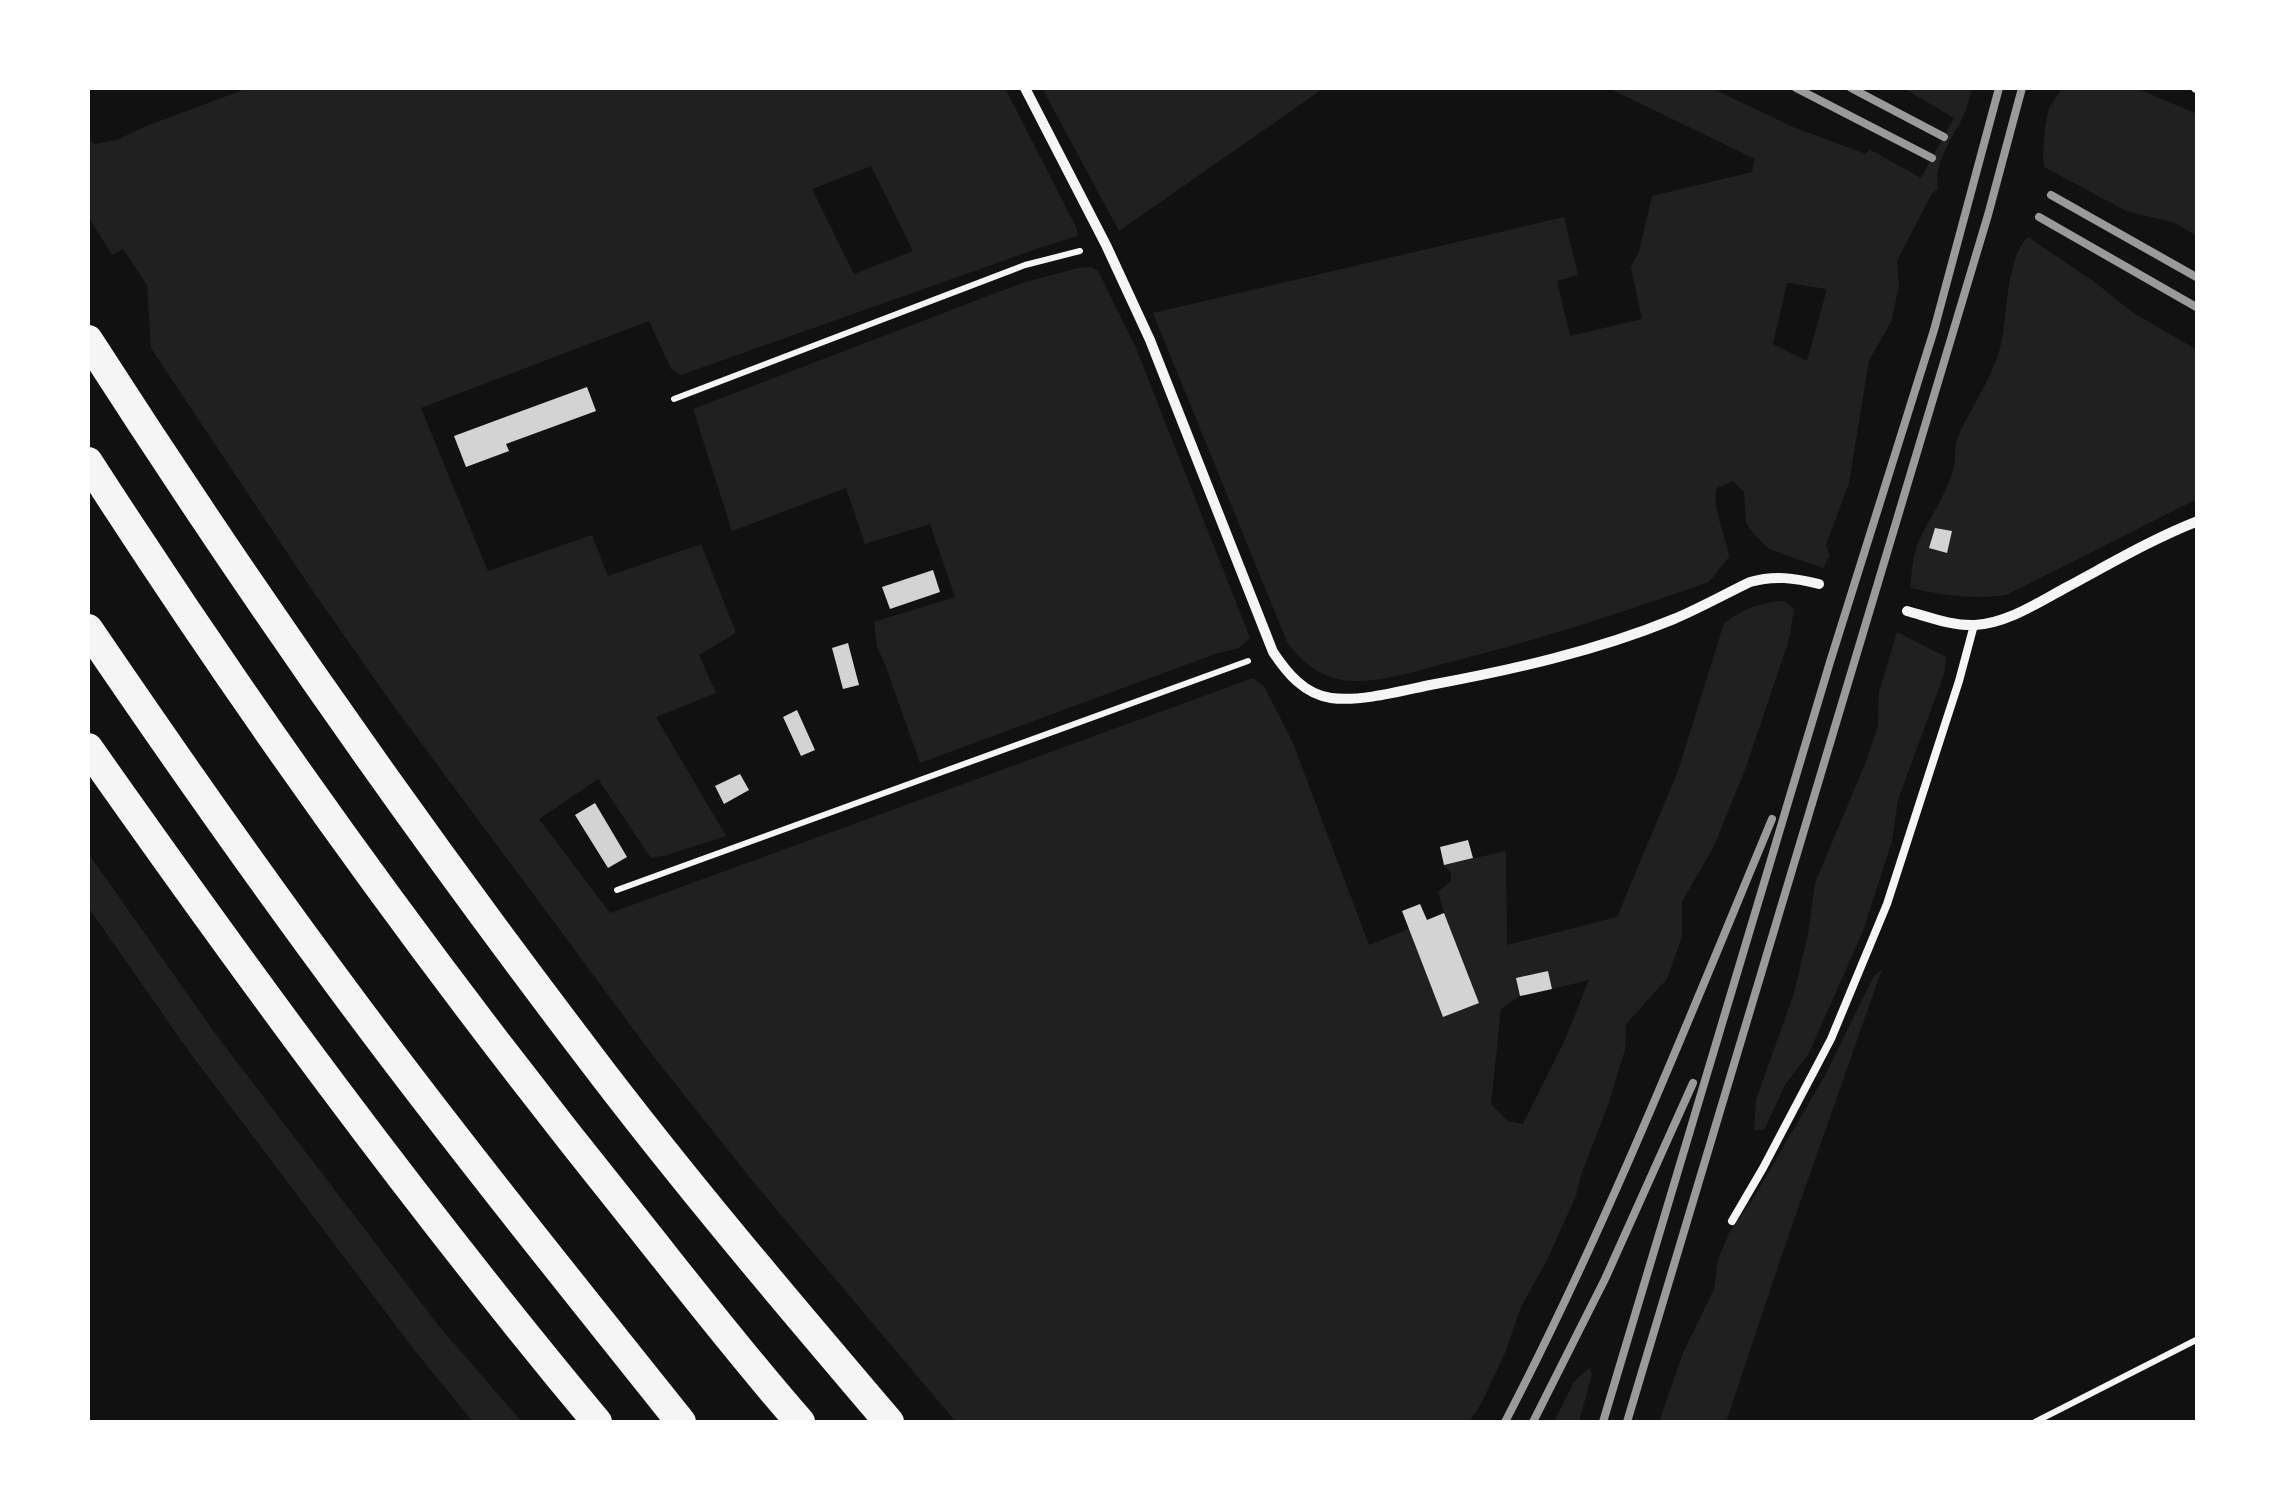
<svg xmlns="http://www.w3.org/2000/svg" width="2285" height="1510" viewBox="0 0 2285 1510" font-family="Barlow,sans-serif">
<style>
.green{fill:#202020;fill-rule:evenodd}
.building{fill:#d3d3d3}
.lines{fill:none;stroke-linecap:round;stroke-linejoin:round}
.path{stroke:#f5f5f5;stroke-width:6}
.service{stroke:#f5f5f5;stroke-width:8}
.minor{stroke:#f5f5f5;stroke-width:10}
.motorway{stroke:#f5f5f5;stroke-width:30}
.rail{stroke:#9a9a9a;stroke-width:8}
</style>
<rect width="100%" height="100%" fill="#111"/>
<path class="green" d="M248 88H1005L1077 229V236L1042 247 681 375 671 369 649 321 421 408 488 571 592 535 608 576 701 544 736 633 699 655 716 693 656 717 726 836 667 855 651 858 598 779 539 819 610 913 1253 678 1264 686 1293 743 1369 945 1409 929 1444 1016 1479 1002 1444 913 1438 892 1451 881V873L1444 865 1506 851 1507 945 1617 917 1678 771 1724 623C1744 609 1760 602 1784 601L1794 609 1789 640 1746 767 1714 846 1682 902V937L1667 979 1626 1024 1625 1050 1608 1105 1581 1175 1576 1196 1547 1260 1521 1307 1505 1353 1481 1404 1469 1422H956L755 1184 654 1057 390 701 310 587 151 348 147 285 123 249 112 255 88 216V140L95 144 116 140 149 125ZM871 166 913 251 854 274 812 189ZM1548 971 1552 989 1589 980 1564 1042 1523 1124 1508 1121 1491 1104 1501 1009 1520 996 1517 978Z
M1042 88H1324L1119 231Z
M1608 88H1711L1793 127 1866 154 1869 149 1921 178 1954 118 1903 88H1972C1969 98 1967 110 1962 119 1952 138 1933 165 1938 188L1931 195 1897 261 1899 286 1891 322 1869 360 1849 483 1826 545 1830 555 1823 568 1769 549 1754 534 1746 523 1744 492 1733 481 1717 488C1711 508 1726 535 1729 557L1709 582C1622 613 1535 641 1446 663 1418 671 1371 685 1342 680 1318 676 1301 661 1287 642L1153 313 1564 217 1578 275 1557 281 1570 336 1642 319 1631 267 1639 252 1652 196 1752 172 1755 159ZM1787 283 1827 289 1807 361 1773 344Z
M2062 88H2136L2197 114V236L2175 223 2126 211 2044 167C2042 156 2045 119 2049 109 2052 102 2058 95 2062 88Z
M2028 237 2096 283 2132 312 2197 350V499L2006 595C1972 600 1943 595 1910 588 1912 574 1912 557 1918 543 1929 518 1947 494 1954 467 1956 456 1954 446 1958 437 1972 404 1996 374 2002 339 2007 313 2007 256 2028 237Z
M1091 267 1098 271 1136 348 1250 638 1239 648 1215 654 920 763 885 664 877 647 874 622 955 597 930 524 865 544 846 488 732 531 693 409 1022 283 1078 268Z
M1897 632 1946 657 1944 674 1898 800 1892 841 1863 931 1808 1055 1786 1083 1764 1130H1754L1756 1100 1794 993 1808 934 1815 883 1867 759 1878 725 1879 692Z
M88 853 217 1036 438 1325 522 1422H473L412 1347 190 1053 88 907Z
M1882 969 1789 1234 1726 1422H1659L1683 1353 1714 1289 1718 1260 1729 1233 1756 1194 1824 1077 1874 976Z
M1589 1368 1592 1374 1579 1422H1554L1574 1382Z"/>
<path class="building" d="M587 387 596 411 506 444 509 451 466 467 454 436Z
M1935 528 1952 531 1947 553 1929 548Z
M933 570 940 592 890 609 882 587Z
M848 643 859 685 843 689 832 648Z
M797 710 815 750 801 756 783 717Z
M740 774 749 790 724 804 715 786Z
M595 803 627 857 608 868 575 815Z
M1468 840 1473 858 1444 865 1440 847Z
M1420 904 1427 920 1444 913 1479 1003 1443 1017 1402 911Z
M1548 971 1552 989 1520 996 1516 978Z"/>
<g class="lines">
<path class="path" d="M674 399 1025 265 1080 251
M617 890 1248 661
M2035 1422 2198 1339"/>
<path class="service" d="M1732 1221 1763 1168 1831 1039 1887 904 1959 681 1974 625"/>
<path class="minor" d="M1025 88 1106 245 1150 340 1273 652C1287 673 1304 694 1331 698 1360 702 1401 691 1430 685 1512 670 1596 651 1674 619 1700 608 1725 594 1750 582 1774 575 1795 578 1819 584
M2196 88H2198
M1907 611C1929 617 1952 626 1975 625 2008 623 2039 602 2067 587 2110 564 2152 539 2198 521"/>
<path class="motorway" d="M88 340C245 584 411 822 587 1053 683 1180 786 1301 889 1422
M88 462C256 723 438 975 633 1217 688 1286 742 1356 800 1422
M88 629C173 754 260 878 350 999 457 1143 570 1283 681 1422
M88 748C250 978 417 1206 597 1422"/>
<path class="rail" d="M1796 88 1932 158
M1851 88 1944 137
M2051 195 2198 278
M2039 217 2198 308
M1505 1422C1606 1228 1688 1021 1772 819
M1533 1422 1605 1279 1693 1083
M1603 1422 1830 662 1934 330 1999 88
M1627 1422 1988 215 2022 88"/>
</g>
<rect width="2285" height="1510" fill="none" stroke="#ffffff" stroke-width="180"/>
</svg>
